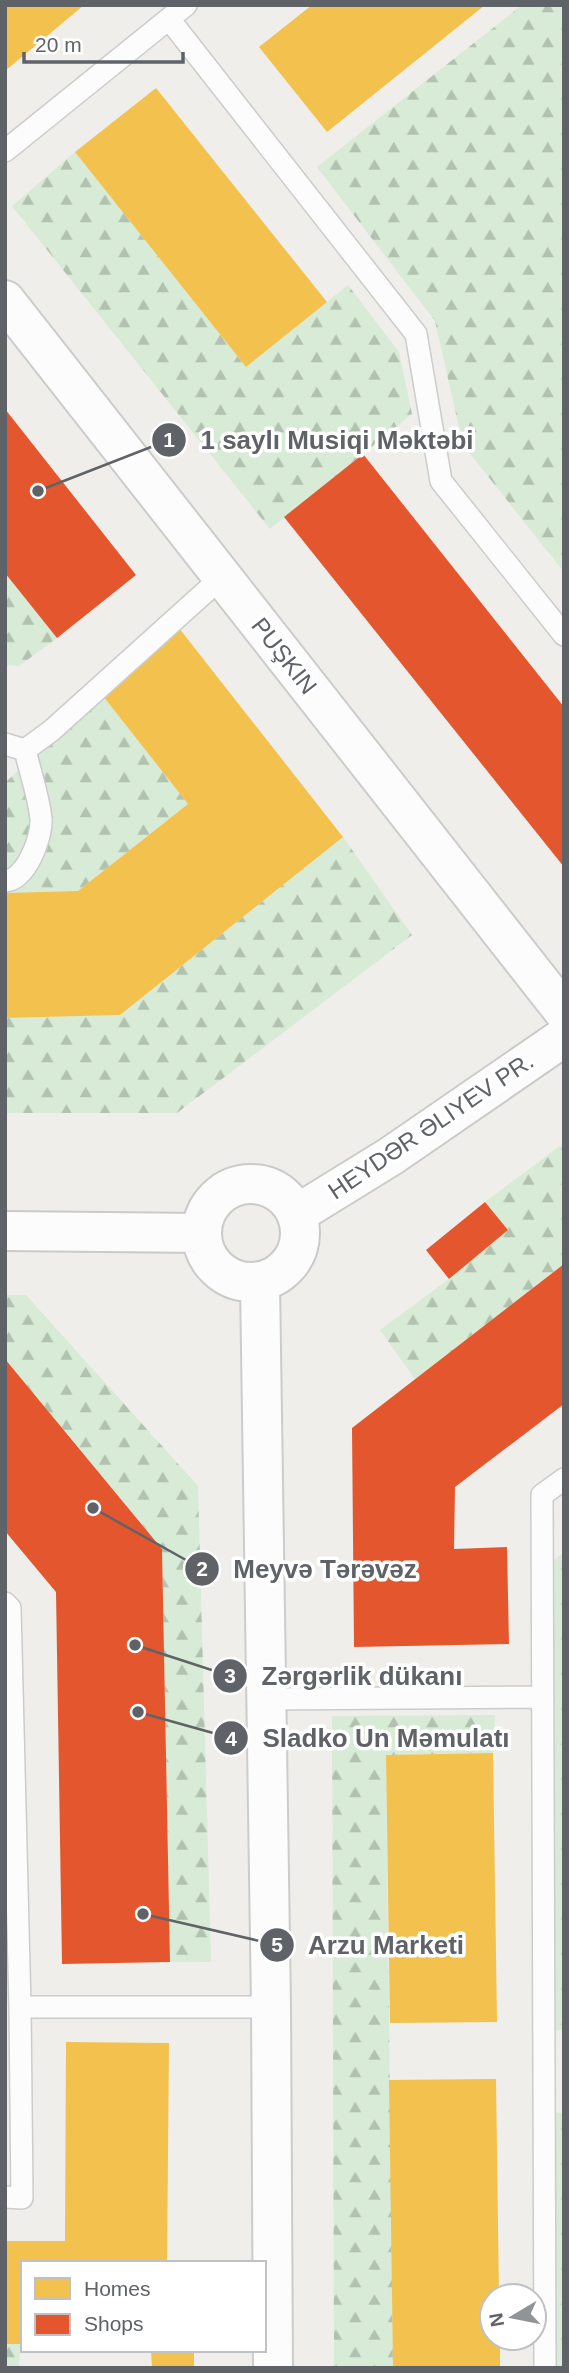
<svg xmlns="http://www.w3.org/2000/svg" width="569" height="2373" viewBox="0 0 569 2373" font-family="Arial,sans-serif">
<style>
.forest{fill:url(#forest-firs)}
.homes{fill:#f2c14e}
.shops{fill:#e4572e}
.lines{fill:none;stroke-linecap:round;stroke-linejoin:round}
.lane-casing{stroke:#cbcccc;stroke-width:24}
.street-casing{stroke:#cbcccc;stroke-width:42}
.secondary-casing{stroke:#cacacb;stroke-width:42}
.lane{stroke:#fdfcfc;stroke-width:21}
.street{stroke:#fdfcfc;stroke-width:38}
.secondary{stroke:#fdfcfc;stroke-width:38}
.labels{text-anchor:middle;stroke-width:7;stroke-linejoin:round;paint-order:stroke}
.street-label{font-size:24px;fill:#5f6368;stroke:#fff}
.leader{fill:none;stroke:#5f6368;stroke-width:2.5}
.callout-dot{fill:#5f6368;stroke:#fff;stroke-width:2.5}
.mark-label{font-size:21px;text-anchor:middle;font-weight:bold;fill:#fff}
.callout-label{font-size:26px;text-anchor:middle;font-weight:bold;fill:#5f6368;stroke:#fff;stroke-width:7;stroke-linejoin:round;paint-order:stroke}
</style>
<defs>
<pattern id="forest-firs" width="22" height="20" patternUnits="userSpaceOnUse" patternTransform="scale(1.75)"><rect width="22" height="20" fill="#d8ebd6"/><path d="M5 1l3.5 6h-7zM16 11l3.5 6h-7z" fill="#b2c2b1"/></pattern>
</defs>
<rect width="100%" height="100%" fill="#efeeea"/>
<path class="forest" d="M522 5H564V572L463 445 435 321 317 167Z
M75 152 246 367 348 285 399 352 412 414 270 529 12 206Z
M5 573 57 638 19 666 5 665Z
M99 691 188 804 78 891 5 893V783Z
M343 837 412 935 177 1113H5V1018L120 1015Z
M564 1143V1264L415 1379 380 1330 449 1279 508 1230 485 1202Z
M5 1295H26L198 1486 211 1962H170L162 1549 5 1359Z
M564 1552V2030L544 2031 543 1569Z
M495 1715 493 1753 386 1755 393 2368H334L332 1716Z
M544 2112 564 2113V2368H545Z
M5 2344H20L19 2368H5Z"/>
<path class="homes" d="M5 5H84L5 71Z
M312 5H485L327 132 259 47Z
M156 88 327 302 246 367 75 152Z
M179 628 343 837 120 1015 5 1018V893L78 891 188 804 99 691Z
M493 1753 497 2022 390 2023 386 1755Z
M66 2042 169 2043 167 2263H23V2344H5V2241H65Z
M496 2079 499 2296H492V2338H500V2368H393L389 2080Z
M151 2350H194V2368H152Z"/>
<path class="shops" d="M5 409 136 575 57 638 5 573Z
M363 454 564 707V867L284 517Z
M485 1202 508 1230 449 1279 426 1250Z
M564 1264V1404L455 1487 454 1549 507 1547 509 1644 354 1647 352 1428Z
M5 1359 162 1549 170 1962 62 1964 56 1592 5 1531Z"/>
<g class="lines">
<defs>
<path id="lane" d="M169 19 416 334 441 481 564 635
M5 151 186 5
M5 744 25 750 51 731 222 577
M5 881C26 880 42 838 41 819 39 797 30 772 25 750
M5 1603 10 1608 20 2007H271
M267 1699 543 1697
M5 2197 22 2198 20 2007
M545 2368 542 1495 564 1479"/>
<path id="street" d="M5 300 564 1012
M260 1283 271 2007 273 2368"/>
<path id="secondary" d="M202 1233a49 49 0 1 1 98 0a49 49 0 1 1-98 0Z
M297 1214 391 1156 564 1037
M5 1231 202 1233"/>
</defs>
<use href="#lane" class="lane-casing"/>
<use href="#street" class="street-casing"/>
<use href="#secondary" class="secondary-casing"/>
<use href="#lane" class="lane"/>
<use href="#street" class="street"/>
<use href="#secondary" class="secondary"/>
</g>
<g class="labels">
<g class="street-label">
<text transform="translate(284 656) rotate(52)" y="8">PUŞKIN</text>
<text transform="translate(431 1126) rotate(-34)" y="8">HEYDƏR ƏLIYEV PR.</text>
</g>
</g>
<path class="leader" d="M38 491L169 440M93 1508L202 1569M135 1645L230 1676M138 1712L231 1738M143 1914L277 1945"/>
<g class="callout-dot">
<circle cx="38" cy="491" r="7"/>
<circle cx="93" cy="1508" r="7"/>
<circle cx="135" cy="1645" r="7"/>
<circle cx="138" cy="1712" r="7"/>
<circle cx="143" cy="1914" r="7"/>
<circle cx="169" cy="440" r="18"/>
<circle cx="202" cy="1569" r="18"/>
<circle cx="230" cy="1676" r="18"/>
<circle cx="231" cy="1738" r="18"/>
<circle cx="277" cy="1945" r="18"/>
</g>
<g class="mark-label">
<text x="169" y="447">1</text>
<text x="202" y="1576">2</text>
<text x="230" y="1683">3</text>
<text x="231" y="1746">4</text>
<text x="277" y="1952">5</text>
</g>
<g class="callout-label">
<text x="337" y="449">1 saylı Musiqi Məktəbi</text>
<text x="325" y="1578">Meyvə Tərəvəz</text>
<text x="362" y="1685">Zərgərlik dükanı</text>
<text x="386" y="1747">Sladko Un Məmulatı</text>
<text x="386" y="1954">Arzu Marketi</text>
</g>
<rect width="569" height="2373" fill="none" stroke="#5f6368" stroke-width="14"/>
<rect x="21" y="2261" width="245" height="91" fill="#ffffff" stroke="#bfc1c3" stroke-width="2"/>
<rect x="35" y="2278" width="35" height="21" fill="#f2c14e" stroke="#bfc1c3" stroke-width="2"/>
<text x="84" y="2296" font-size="21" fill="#5f6368">Homes</text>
<rect x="35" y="2314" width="35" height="21" fill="#e4572e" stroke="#bfc1c3" stroke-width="2"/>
<text x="84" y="2331" font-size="21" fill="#5f6368">Shops</text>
<g transform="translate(513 2317) rotate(260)"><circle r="33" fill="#ffffff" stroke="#bfc1c3" stroke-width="2"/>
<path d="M0-5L12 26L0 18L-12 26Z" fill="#919496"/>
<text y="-10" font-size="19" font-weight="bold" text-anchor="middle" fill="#5f6368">N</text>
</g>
<path d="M24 52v10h159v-10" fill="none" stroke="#5f6368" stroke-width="3.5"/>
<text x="35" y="52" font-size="21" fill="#5f6368" stroke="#ffffff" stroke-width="5" paint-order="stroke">20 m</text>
</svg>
